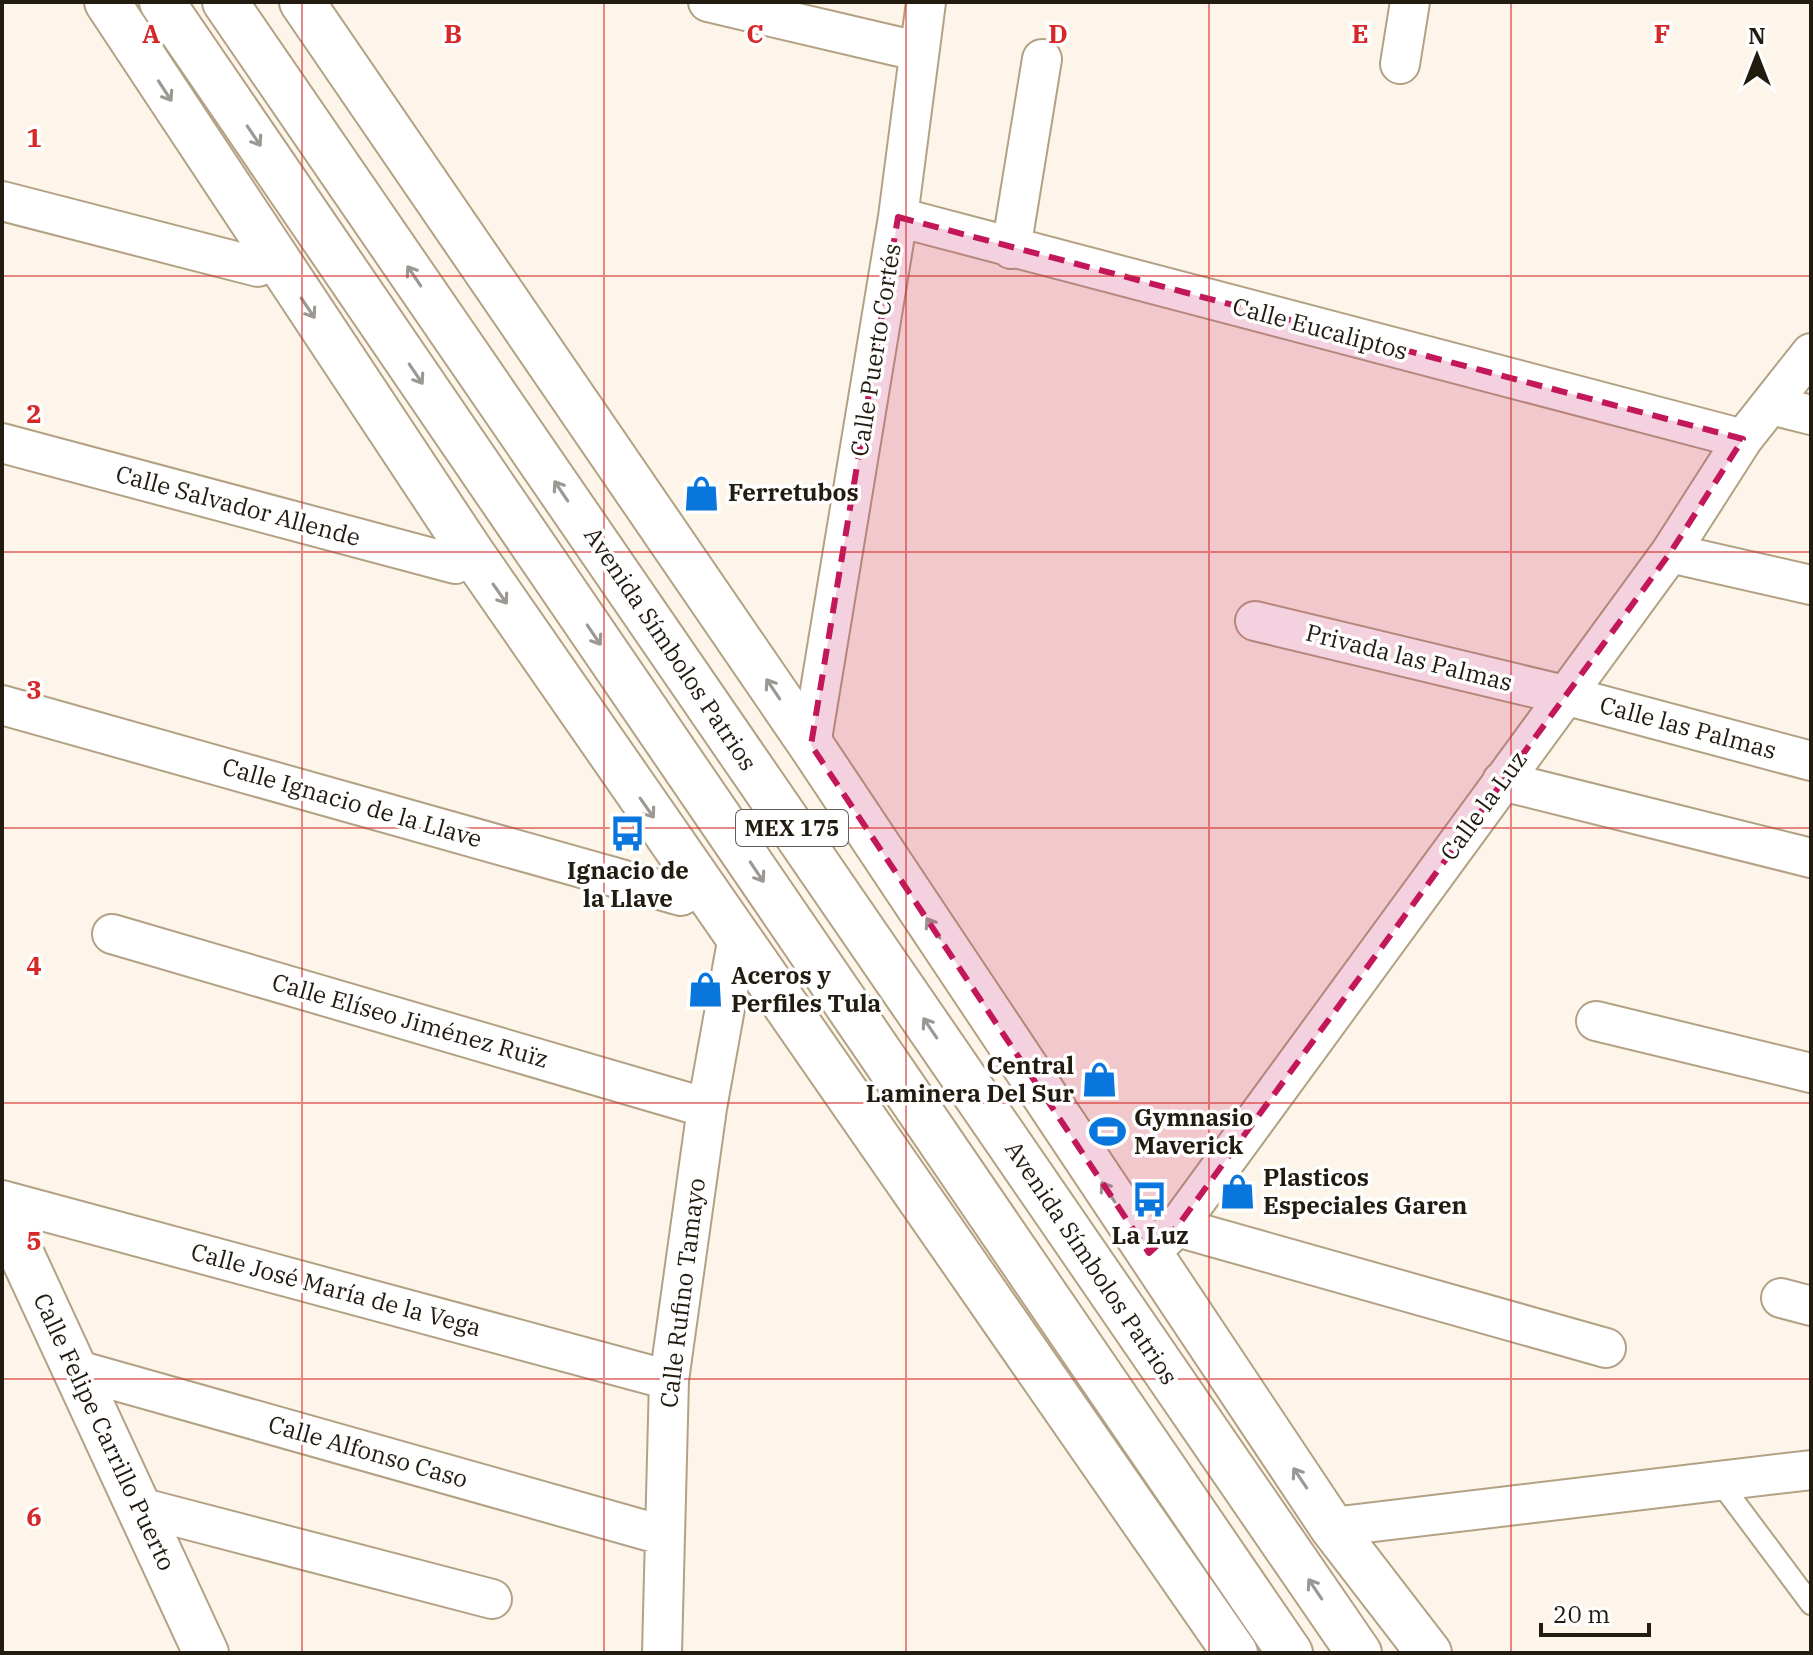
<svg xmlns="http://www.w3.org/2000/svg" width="1813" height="1655" viewBox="0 0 1813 1655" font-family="'IBM Plex Serif',serif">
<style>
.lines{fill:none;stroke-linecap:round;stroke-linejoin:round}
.lane-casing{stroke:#b3a184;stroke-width:24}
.street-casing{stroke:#b3a184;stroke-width:42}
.secondary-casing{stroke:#b3a184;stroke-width:48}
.primary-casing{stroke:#b3a184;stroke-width:48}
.lane{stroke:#fff;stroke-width:20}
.street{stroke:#fff;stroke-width:38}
.secondary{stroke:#fff;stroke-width:44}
.primary{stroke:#fff;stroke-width:44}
.oneway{stroke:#9c9893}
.marked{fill:#c2185b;fill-opacity:0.2;stroke:#c2185b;stroke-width:6;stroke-dasharray:16 10;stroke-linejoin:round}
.grid{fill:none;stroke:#d62828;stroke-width:2;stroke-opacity:0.55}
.labels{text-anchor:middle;stroke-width:7;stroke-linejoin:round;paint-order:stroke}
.shield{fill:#fff;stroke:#645f58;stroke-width:2}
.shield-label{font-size:22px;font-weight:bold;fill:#221b10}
.street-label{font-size:24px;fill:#221b10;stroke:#fff}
.poi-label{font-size:24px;font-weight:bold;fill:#221b10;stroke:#fff;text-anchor:start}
.grid-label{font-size:26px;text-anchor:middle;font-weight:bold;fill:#d62828;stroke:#fff;stroke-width:7;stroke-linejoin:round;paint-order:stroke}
</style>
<rect width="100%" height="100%" fill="#fdf5e9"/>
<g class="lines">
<defs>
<path id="lane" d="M1719 1481 1811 1604"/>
<path id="street" d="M708 2 917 51
M1400 64 1410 2
M2 201 258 267 274 257
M898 217 1743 439
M1011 249 1042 59
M1771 405 1811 415
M2 443 455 564 471 552
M1670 553 1811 585
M1255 621 1564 695 1811 761
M2 705 681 896 700 884
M811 745 898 217 926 2
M1502 781 1811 858
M112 934 707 1108
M1596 1021 1811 1073
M2 1200 669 1380
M1177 1227 1606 1348
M1149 1253 1177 1227 1670 553 1743 439 1811 353
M1781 1298 1811 1306
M74 1369 662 1535
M139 1507 492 1599
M1332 1527 1811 1470
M662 1653 669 1380 707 1108 738 936"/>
<path id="secondary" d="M107 2 471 552 1235 1653
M302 2 811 745 1332 1527 1429 1653
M2 1212 206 1653"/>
<path id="primary" d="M162 2 1290 1653
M225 2 1359 1653"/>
</defs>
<use href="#lane" class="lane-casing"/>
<use href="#street" class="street-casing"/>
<use href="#secondary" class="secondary-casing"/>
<use href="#primary" class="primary-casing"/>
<use href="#lane" class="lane"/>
<use href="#street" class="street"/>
<use href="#secondary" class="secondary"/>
<use href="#primary" class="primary"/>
</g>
<defs><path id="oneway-shaft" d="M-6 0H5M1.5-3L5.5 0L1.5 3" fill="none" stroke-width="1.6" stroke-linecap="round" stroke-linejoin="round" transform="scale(2)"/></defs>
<g class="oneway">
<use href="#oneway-shaft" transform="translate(165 91) rotate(57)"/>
<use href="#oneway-shaft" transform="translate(254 136) rotate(56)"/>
<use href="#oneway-shaft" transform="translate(414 276) rotate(-124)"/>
<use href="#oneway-shaft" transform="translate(308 308) rotate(56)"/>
<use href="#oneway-shaft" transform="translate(416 374) rotate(56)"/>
<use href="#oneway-shaft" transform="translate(561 491) rotate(-124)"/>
<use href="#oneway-shaft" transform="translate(500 594) rotate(55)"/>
<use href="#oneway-shaft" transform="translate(594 635) rotate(56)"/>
<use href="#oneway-shaft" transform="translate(773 689) rotate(-124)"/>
<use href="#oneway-shaft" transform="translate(647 808) rotate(55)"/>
<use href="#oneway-shaft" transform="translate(757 872) rotate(56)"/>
<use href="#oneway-shaft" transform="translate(933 928) rotate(-124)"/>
<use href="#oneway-shaft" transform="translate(930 1028) rotate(-124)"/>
<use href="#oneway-shaft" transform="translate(1108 1192) rotate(-124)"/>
<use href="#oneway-shaft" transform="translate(1300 1478) rotate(-124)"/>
<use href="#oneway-shaft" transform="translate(1315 1589) rotate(-124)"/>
</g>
<path class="marked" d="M898 217 1743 439 1670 553 1177 1227 1149 1253 811 745Z"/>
<path class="grid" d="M302 2V1653M604 2V1653M906 2V1653M1209 2V1653M1511 2V1653M2 276H1811M2 552H1811M2 828H1811M2 1103H1811M2 1379H1811"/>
<defs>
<symbol id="shop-bare" viewBox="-9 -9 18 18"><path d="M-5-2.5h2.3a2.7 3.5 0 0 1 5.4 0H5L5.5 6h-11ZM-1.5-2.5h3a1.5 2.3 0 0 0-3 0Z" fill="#0976dd" stroke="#fff" stroke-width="2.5" paint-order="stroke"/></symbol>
<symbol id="bus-bare" viewBox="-9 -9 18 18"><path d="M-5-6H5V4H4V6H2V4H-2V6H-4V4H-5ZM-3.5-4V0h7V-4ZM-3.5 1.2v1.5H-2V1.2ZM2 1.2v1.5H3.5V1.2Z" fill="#0976dd" stroke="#fff" stroke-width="2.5" paint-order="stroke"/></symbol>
<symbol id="stadium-bare" viewBox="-9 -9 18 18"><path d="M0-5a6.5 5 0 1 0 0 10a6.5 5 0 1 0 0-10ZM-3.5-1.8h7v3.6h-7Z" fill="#0976dd" stroke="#fff" stroke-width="2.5" paint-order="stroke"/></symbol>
</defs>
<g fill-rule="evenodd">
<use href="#shop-bare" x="676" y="468" width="51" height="51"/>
<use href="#bus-bare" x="602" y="808" width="51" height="51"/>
<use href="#shop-bare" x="680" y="964" width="51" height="51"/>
<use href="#shop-bare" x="1074" y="1054" width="51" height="51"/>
<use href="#stadium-bare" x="1082" y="1106" width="51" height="51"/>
<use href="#shop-bare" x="1212" y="1166" width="51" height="51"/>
<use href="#bus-bare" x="1124" y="1174" width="51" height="51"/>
</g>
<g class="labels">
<rect class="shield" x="736" y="810" width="112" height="36" rx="6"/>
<g class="shield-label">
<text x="792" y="836">MEX 175</text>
</g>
<g class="street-label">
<text transform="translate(1320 329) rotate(15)" y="8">Calle Eucaliptos</text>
<text transform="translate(876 350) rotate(-81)" y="8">Calle Puerto Cortés</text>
<text transform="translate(238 506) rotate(15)" y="8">Calle Salvador Allende</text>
<text transform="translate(670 649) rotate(56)" y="8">Avenida Símbolos Patrios</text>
<text transform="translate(1409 658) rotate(14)" y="8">Privada las Palmas</text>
<text transform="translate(1688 728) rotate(15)" y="8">Calle las Palmas</text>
<text transform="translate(352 803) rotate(16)" y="8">Calle Ignacio de la Llave</text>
<text transform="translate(1484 806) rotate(-54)" y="8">Calle la Luz</text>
<text transform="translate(410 1021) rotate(16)" y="8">Calle Elíseo Jiménez Ruïz</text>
<text transform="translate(1091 1263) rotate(56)" y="8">Avenida Símbolos Patrios</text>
<text transform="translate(336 1290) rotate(15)" y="8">Calle José María de la Vega</text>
<text transform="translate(683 1293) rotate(-83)" y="8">Calle Rufino Tamayo</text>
<text transform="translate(104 1432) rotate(65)" y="8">Calle Felipe Carrillo Puerto</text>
<text transform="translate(368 1452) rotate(16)" y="8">Calle Alfonso Caso</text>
</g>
<g class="poi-label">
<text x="728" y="501">Ferretubos</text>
<text x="628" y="879" text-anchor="middle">Ignacio de<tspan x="628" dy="28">la Llave</tspan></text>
<text x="731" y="984">Aceros y<tspan x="731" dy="28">Perfiles Tula</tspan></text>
<text x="1074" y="1074" text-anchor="end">Central<tspan x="1074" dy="28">Laminera Del Sur</tspan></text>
<text x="1134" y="1126">Gymnasio<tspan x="1134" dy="28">Maverick</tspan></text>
<text x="1263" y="1186">Plasticos<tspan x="1263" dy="28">Especiales Garen</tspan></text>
<text x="1150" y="1244" text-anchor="middle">La Luz</text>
</g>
</g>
<g class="grid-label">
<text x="151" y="43">A</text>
<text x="453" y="43">B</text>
<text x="755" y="43">C</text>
<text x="1058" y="43">D</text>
<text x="1360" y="43">E</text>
<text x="1662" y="43">F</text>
<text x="34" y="147">1</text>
<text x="34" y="423">2</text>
<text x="34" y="699">3</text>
<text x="34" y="975">4</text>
<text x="34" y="1250">5</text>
<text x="34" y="1526">6</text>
</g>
<rect width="1813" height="1655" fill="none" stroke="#221b10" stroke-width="8"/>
<g transform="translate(1757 56)" stroke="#ffffff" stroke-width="6" paint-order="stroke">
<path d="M0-6L14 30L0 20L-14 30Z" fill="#221b10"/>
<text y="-12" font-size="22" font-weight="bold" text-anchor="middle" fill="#221b10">N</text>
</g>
<path d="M1541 1623v12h108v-12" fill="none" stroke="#221b10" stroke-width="4"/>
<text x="1553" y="1623" font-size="24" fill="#221b10" stroke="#ffffff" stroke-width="6" paint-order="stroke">20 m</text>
</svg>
